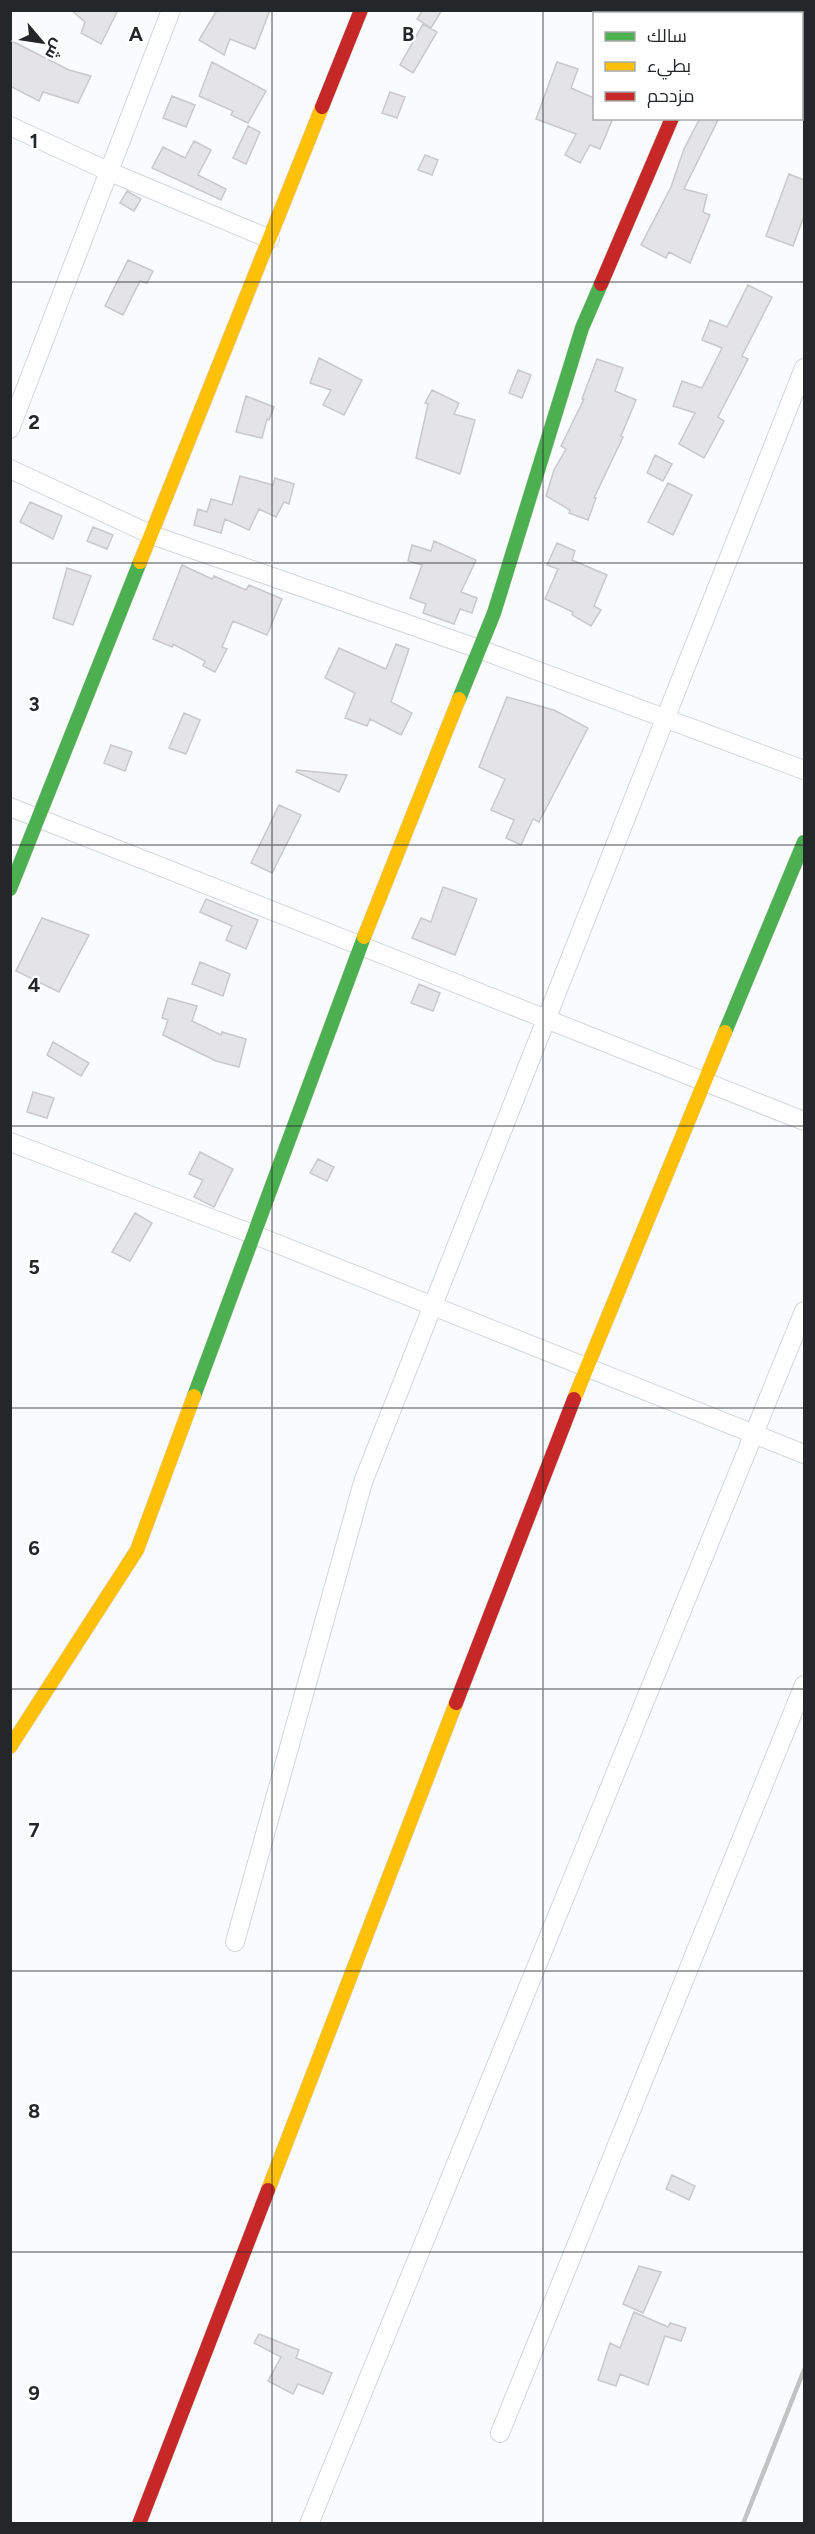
<svg xmlns="http://www.w3.org/2000/svg" width="815" height="2534" viewBox="0 0 815 2534" font-family="Figtree,Cairo,sans-serif">
<style>
.building{fill:#e4e3e5;stroke:#cac9ca;stroke-width:1.5}
.lines{fill:none;stroke-linecap:round;stroke-linejoin:round}
.street-casing{stroke:#d4d6d8;stroke-width:20}
.fast-casing{stroke:#d4d6d8;stroke-width:15}
.slow-casing{stroke:#d4d6d8;stroke-width:15}
.jam-casing{stroke:#d4d6d8;stroke-width:15}
.street{stroke:#fefeff;stroke-width:18}
.fast{stroke:#4caf50;stroke-width:14}
.slow{stroke:#ffc107;stroke-width:14}
.jam{stroke:#c62828;stroke-width:14}
.rail{stroke:#c2c2c2;stroke-width:4.5}
.grid{fill:none;stroke:#242729;stroke-width:1.5;stroke-opacity:0.55}
.grid-label{font-size:20px;text-anchor:middle;font-weight:bold;fill:#242729;stroke:#fff;stroke-width:4.5;stroke-linejoin:round;paint-order:stroke}
</style>
<rect width="100%" height="100%" fill="#f9fbfd"/>
<path class="building" d="M71 10H118L101 44 81 33 85 22Z
M217 10H270L255 49 230 39 224 55 199 40Z
M423 10H442L431 28 417 19Z
M423 24 437 32 413 73 400 65Z
M10 40 69 70 91 76 78 103 43 92 39 101 10 86Z
M212 62 266 91 248 123 231 115 233 111 199 96Z
M557 62 578 69 571 88 594 98V118H613L600 149 590 145 580 163 565 155 576 134 536 119Z
M390 92 405 97 397 118 382 113Z
M172 96 195 105 186 127 163 118Z
M700 118H719L684 189 707 195 703 212 710 215 690 263 669 252 666 258 641 245 671 187 684 149Z
M248 126 260 132 246 164 233 158Z
M194 141 211 150 198 175 226 189 221 200 152 168 163 147 185 158Z
M425 155 438 160 432 175 418 170Z
M789 174 804 180V216L793 246 766 236Z
M127 191 141 199 134 211 120 203Z
M128 260 153 271 147 283 140 281 123 315 105 306Z
M748 285 772 297 742 356 748 359 718 417 724 421 704 458 679 444 695 413 673 406 682 381 702 388 722 348 702 340 710 320 727 327Z
M319 358 362 380 344 415 323 405 331 390 310 383Z
M597 359 623 368 615 391 636 400 621 436 623 437 594 498H596L588 520 569 513 570 510 546 496 554 470 566 449 561 446 563 442 584 399H582Z
M518 370 531 375 522 398 509 393Z
M432 390 459 403 454 414 475 420 460 474 416 458 428 404 425 403Z
M246 396 274 407 269 420 267 419 262 438 236 432Z
M655 455 672 464 663 481 647 473Z
M240 476 273 485 275 478 294 484 289 504 284 502 276 517 259 509 249 530 225 519 221 533 194 525 198 509 207 512 211 499 232 505Z
M668 483 692 495 673 535 648 522Z
M30 502 62 516 53 539 20 522Z
M93 527 113 535 107 549 87 541Z
M434 541 476 560 461 592 477 598 472 613 460 609 454 624 423 613 426 604 410 598 422 565 408 561 412 545 431 551Z
M557 543 575 551 572 560 607 575 594 606 601 610 591 626 572 615 573 612 545 599 558 569 547 565Z
M182 565 212 579 214 576 246 590 249 585 282 599 267 635 233 621 222 647 227 649 215 672 203 666 205 661 173 644 172 647 153 639Z
M67 568 91 576 73 625 53 618Z
M396 644 409 649 391 702 412 713 401 735 370 719 367 726 345 718 355 693 325 678 339 648 386 669Z
M507 697 554 710 588 728 539 822 533 819 521 845 506 838 514 820 491 810 505 779 479 767Z
M184 713 200 720 186 754 169 748Z
M111 745 132 752 125 771 104 763Z
M297 770 347 775 339 792 296 772Z
M279 805 301 815 272 873 251 863Z
M443 887 477 899 455 955 412 938 421 918 431 922Z
M206 899 258 920 246 949 226 940 232 926 200 912Z
M42 918 89 935 59 992 16 971Z
M200 962 230 974 223 996 192 984Z
M419 984 440 993 433 1011 411 1003Z
M168 998 197 1006 192 1021 221 1035 222 1032 246 1039 239 1067 216 1061 163 1035 168 1020 162 1018Z
M53 1042 89 1063 81 1076 47 1055Z
M33 1092 54 1098 47 1118 27 1112Z
M200 1152 233 1169 214 1207 194 1197 203 1180 189 1174Z
M318 1159 334 1167 327 1181 310 1173Z
M135 1213 152 1223 130 1261 112 1252Z
M672 2175 695 2186 689 2200 666 2189Z
M639 2266 661 2272 643 2313 623 2304Z
M634 2312 668 2327 670 2323 686 2328 681 2341 665 2336 648 2385 620 2374 616 2386 598 2380 610 2343 620 2348Z
M259 2334 299 2350 296 2358 332 2373 323 2394 298 2384 293 2394 268 2381 281 2357 254 2343Z"/>
<g class="lines">
<defs>
<path id="street" d="M621 10 629 14
M802 75 804 76
M10 126 110 172 270 239
M10 429 171 10
M10 469 152 535 479 649 804 770
M10 807 804 1121
M10 1142 255 1235 804 1454
M235 1942 363 1482 804 368
M500 2433 804 1685
M309 2524 804 1311"/>
<path id="fast" d="M459 699 494 613 582 328 601 284
M10 889 140 562
M725 1032 804 842
M194 1396 364 937"/>
<path id="slow" d="M140 562 322 107
M364 937 459 699
M574 1399 725 1032
M10 1747 137 1550 194 1396
M268 2190 456 1703"/>
<path id="jam" d="M322 107 361 10
M601 284 672 118
M456 1703 574 1399
M139 2524 268 2190"/>
</defs>
<use href="#street" class="street-casing"/>
<use href="#fast" class="fast-casing"/>
<use href="#slow" class="slow-casing"/>
<use href="#jam" class="jam-casing"/>
<use href="#street" class="street"/>
<use href="#fast" class="fast"/>
<use href="#slow" class="slow"/>
<use href="#jam" class="jam"/>
<path class="rail" d="M743 2524 804 2370"/>
</g>
<path class="grid" d="M272 10V2524M543 10V2524M10 282H804M10 563H804M10 845H804M10 1126H804M10 1408H804M10 1689H804M10 1971H804M10 2252H804"/>
<g class="grid-label">
<text x="136" y="41">A</text>
<text x="408" y="41">B</text>
<text x="34" y="148">1</text>
<text x="34" y="429">2</text>
<text x="34" y="711">3</text>
<text x="34" y="992">4</text>
<text x="34" y="1274">5</text>
<text x="34" y="1555">6</text>
<text x="34" y="1837">7</text>
<text x="34" y="2118">8</text>
<text x="34" y="2400">9</text>
</g>
<rect width="815" height="2534" fill="none" stroke="#242729" stroke-width="24"/>
<rect x="593" y="12" width="210" height="108" fill="#ffffff" stroke="#a7a9a9" stroke-width="1.5"/>
<rect x="605" y="32" width="30" height="9" fill="#4caf50" stroke="#a7a9a9" stroke-width="1.5"/>
<text x="647" y="42" font-size="18" fill="#242729">سالك</text>
<rect x="605" y="62" width="30" height="9" fill="#ffc107" stroke="#a7a9a9" stroke-width="1.5"/>
<text x="647" y="72" font-size="18" fill="#242729">بطيء</text>
<rect x="605" y="92" width="30" height="9" fill="#c62828" stroke="#a7a9a9" stroke-width="1.5"/>
<text x="647" y="102" font-size="18" fill="#242729">مزدحم</text>
<g transform="translate(42 42) rotate(119)" stroke="#ffffff" stroke-width="4.5" paint-order="stroke">
<path d="M0-4.5L10 22L0 15L-10 22Z" fill="#242729"/>
<text y="-9" font-size="16" font-weight="bold" text-anchor="middle" fill="#242729">ش</text>
</g>
</svg>
